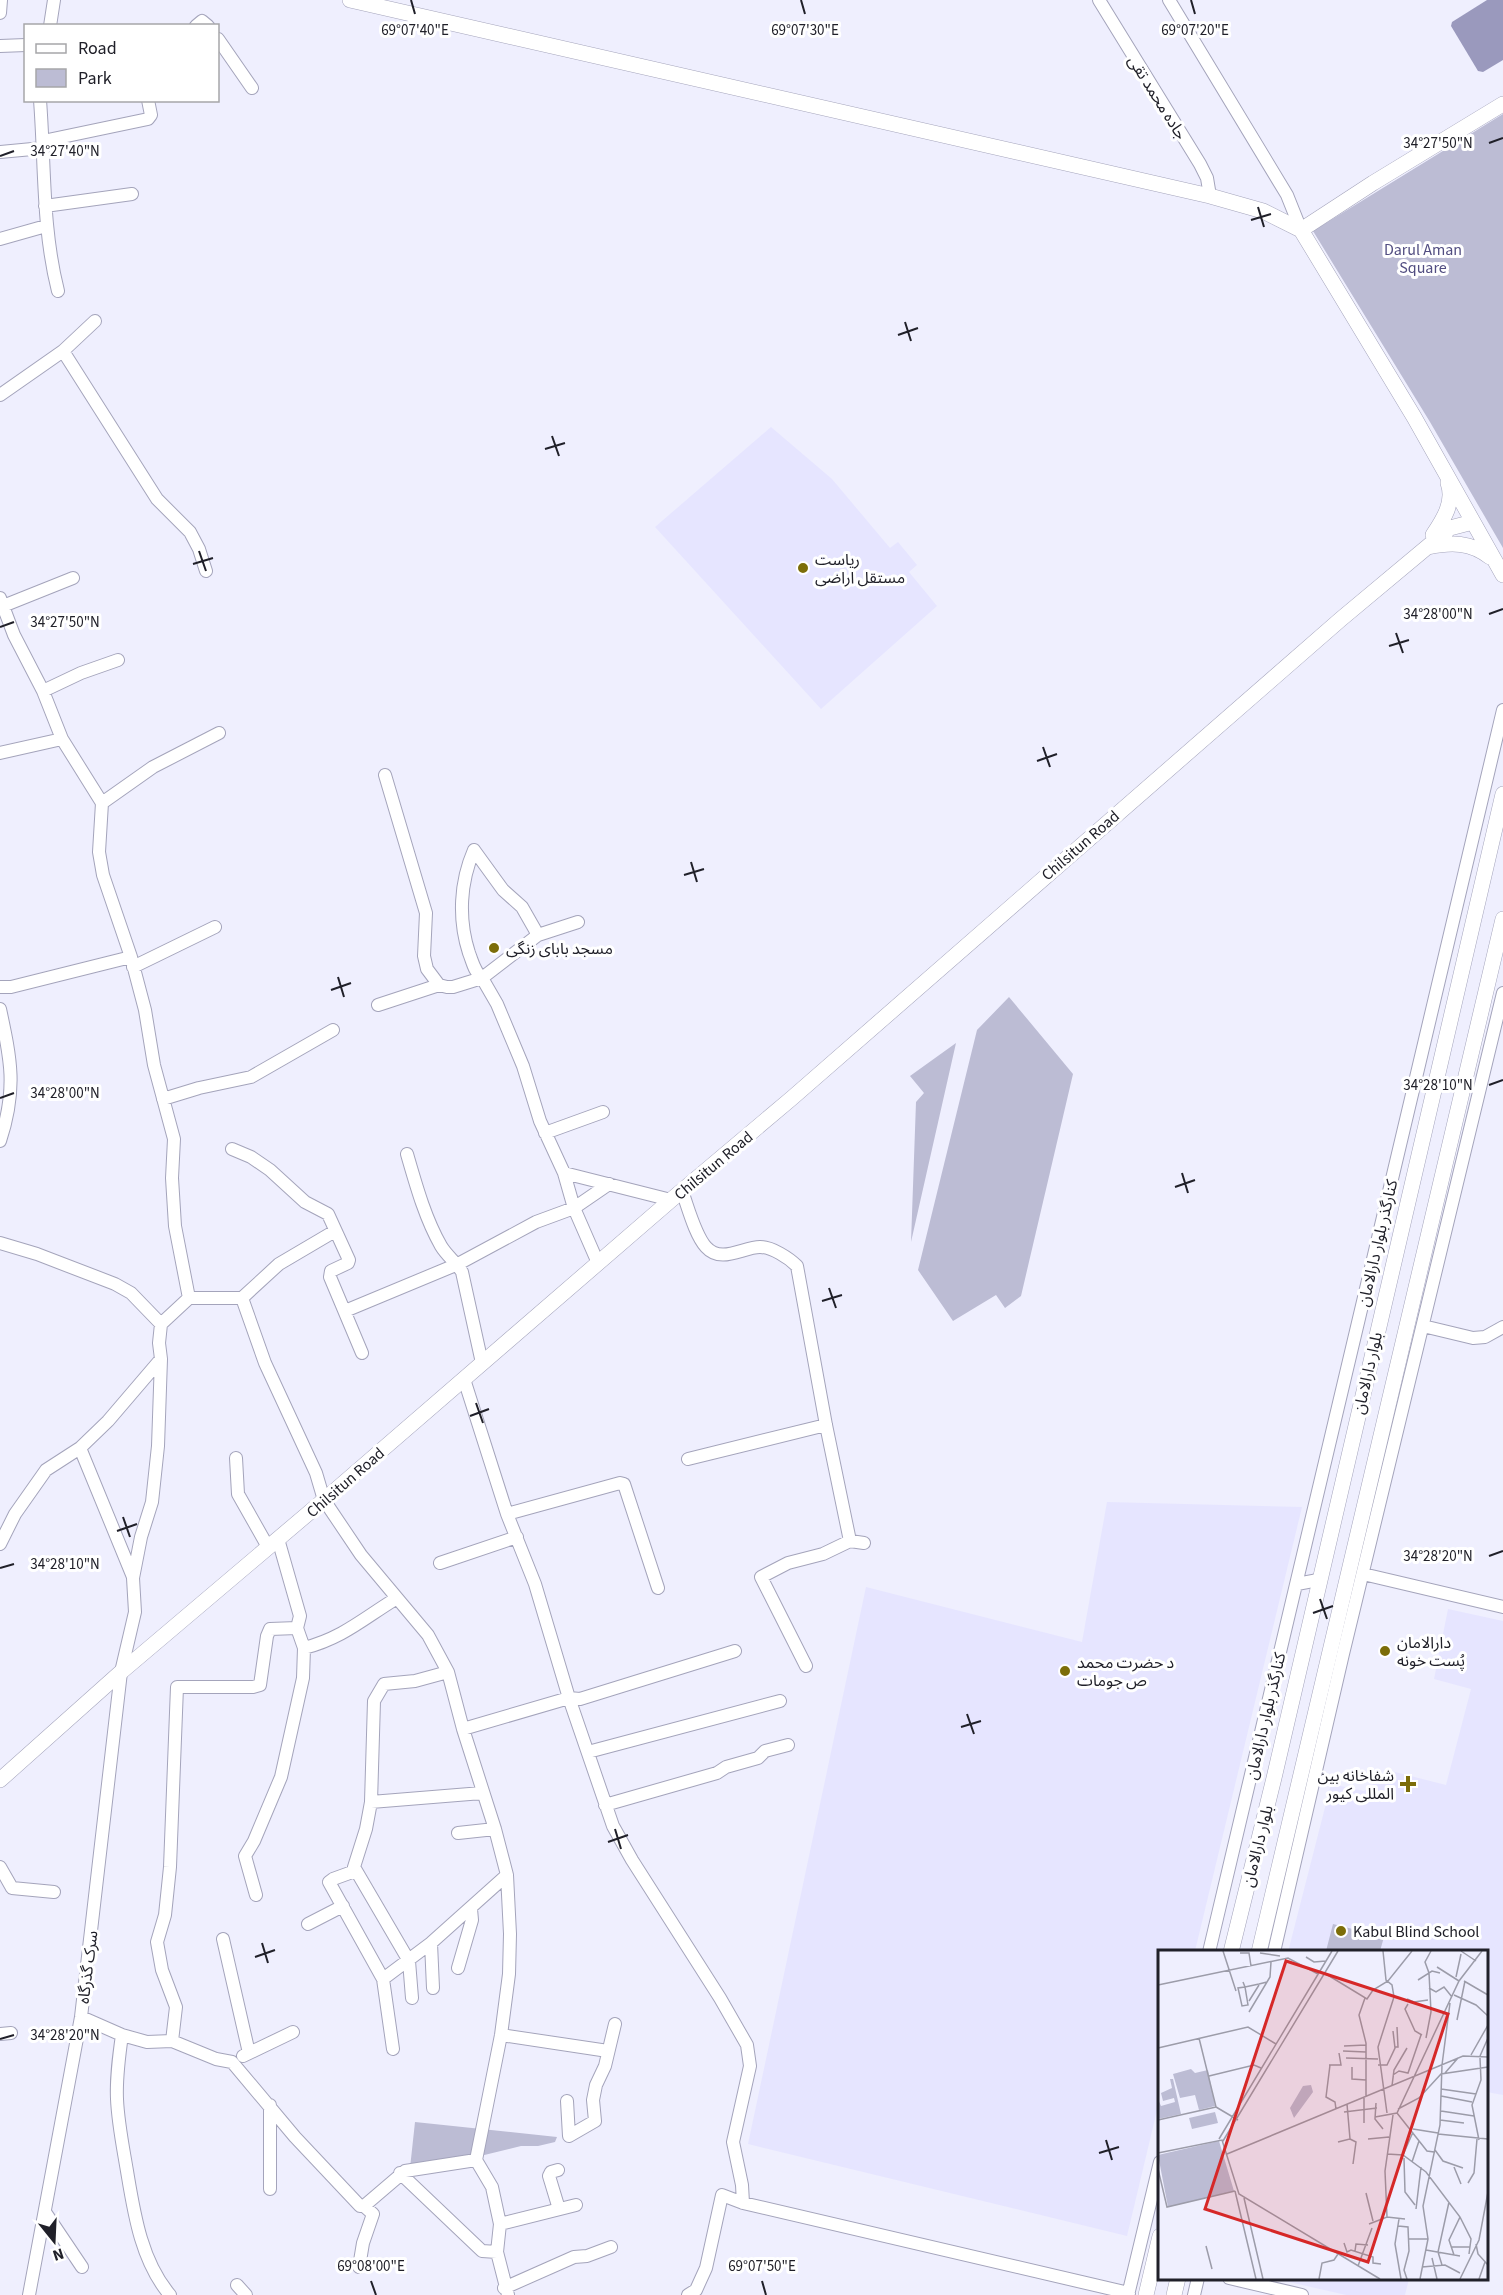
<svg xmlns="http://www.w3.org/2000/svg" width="1503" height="2295" viewBox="0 0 1503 2295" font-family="'Source Sans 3','Noto Sans Arabic',sans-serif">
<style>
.built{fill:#e6e5ff}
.green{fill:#bcbcd4}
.water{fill:#9a99bd}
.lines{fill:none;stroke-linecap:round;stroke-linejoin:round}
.minor-casing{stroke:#a4a4bb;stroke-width:14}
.major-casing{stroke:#a4a4bb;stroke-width:16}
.minor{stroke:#fff;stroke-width:12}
.major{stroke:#fff;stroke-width:15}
.ticks{fill:none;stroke:#202029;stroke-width:2}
.poi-dot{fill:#7c6d09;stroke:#fff;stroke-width:2}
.labels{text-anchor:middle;stroke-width:6;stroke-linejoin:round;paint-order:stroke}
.street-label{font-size:16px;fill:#202029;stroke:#fff}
.park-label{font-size:16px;fill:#514d81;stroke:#fff}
.poi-label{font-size:16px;fill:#202029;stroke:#fff;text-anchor:start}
.inset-road{fill:none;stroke:#9c9ca9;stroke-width:1.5}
.view{fill:#d62828;fill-opacity:0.15;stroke:#d62828;stroke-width:3}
.inset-edge{fill:none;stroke:#202029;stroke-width:3}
.ticks-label{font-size:15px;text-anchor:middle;fill:#202029;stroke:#fff;stroke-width:6;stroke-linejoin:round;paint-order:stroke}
</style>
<rect width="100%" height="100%" fill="#efeffe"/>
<path class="built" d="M771 427 832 479 890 548 898 542 917 565 909 572 937 606 821 709 655 527Z
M1107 1502 1302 1507 1195 1951 1160 1952 1159 2102 1127 2236 748 2144 866 1587 1082 1642Z
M1448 1609 1503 1621V2095L1487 2092 1486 1952H1288L1331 1784 1364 1791 1391 1771 1446 1785 1471 1689 1434 1679Z
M1276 2279H1409L1405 2295H1346Z"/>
<path class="green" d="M1503 114V548L1430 422 1313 231Z
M1009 997 1073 1074 1021 1296 1005 1308 996 1295 953 1321 918 1270 977 1030Z
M956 1043 911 1242 916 1102 924 1093 910 1076Z
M1333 1924 1384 1937 1380 1951H1326Z
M415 2122 557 2137 555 2142 538 2146H521L472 2158 410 2168Z"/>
<path class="water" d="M1487 0H1503V60L1483 72 1478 71 1451 26 1452 22Z"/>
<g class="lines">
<defs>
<path id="minor" d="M1099 0 1200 164 1207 178 1210 196
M1169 0 1287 195 1301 230
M0 13 1 0
M50 26 54 0
M196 26 202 21 208 26
M218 39 252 88
M0 46 26 45
M40 100C45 164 42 228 58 291
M43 141 148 119 151 115 148 100
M0 152 43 148
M45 206 132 194
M0 239 46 226
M63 351 157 499 190 532 199 549 206 571
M0 395 63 351 95 321
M0 598 14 635 43 691 62 739 102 803 99 852 103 875 131 957 145 1010 154 1065 174 1139 172 1178 175 1226 189 1298
M3 606 73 578
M43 691 81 673 118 660
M0 753 62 739
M385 775 426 913 424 956 427 969 439 985 447 987H453L482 978C474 971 473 963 469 953 458 919 460 882 474 850
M102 803 153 767 219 733
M474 850 503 890 522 907 538 935
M578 922 538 935 482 978 497 1004 523 1066 540 1121 564 1173 574 1208 598 1263
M133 967 215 927
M0 987H11L131 957
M378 1005 439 985
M0 1009C11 1060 17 1089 0 1141
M163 1099 199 1088 251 1077 333 1030
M545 1133 603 1112
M232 1149 251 1157 270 1170 305 1202 328 1214 349 1260 348 1263 331 1271 330 1277 362 1353
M407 1154C416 1185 425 1218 441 1246 447 1256 456 1262 462 1272L482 1363
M564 1173 671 1200
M682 1191C688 1207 695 1235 706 1247 721 1264 743 1247 760 1247 772 1247 789 1258 797 1266L826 1425 850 1541
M0 1243 37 1254 115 1284 131 1293 161 1324
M242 1298 265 1363 316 1473 324 1500 361 1555 428 1635 448 1672 463 1729 495 1829 507 1875 510 1934 509 1974 501 2035 476 2160 492 2187 500 2224 497 2252 508 2295
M345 1311 458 1264 536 1222 574 1208 609 1184
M1423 1326 1473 1338 1485 1337 1503 1327
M464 1379 507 1514 535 1584 569 1698 613 1826 632 1860 720 1998 747 2045 750 2066 733 2142 742 2185 743 2203
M80 1448 133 1577
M236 1458 238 1494 268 1547
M688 1459 826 1425
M507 1514 620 1483 624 1484 658 1588
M0 1544 15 1514 46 1470 80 1448 108 1421 161 1359
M440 1563 517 1537
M1363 1574 1503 1607
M1297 1584 1318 1580
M304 1648C343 1638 364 1618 397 1598
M806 1666 761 1577 788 1563 823 1554 850 1541 864 1543
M463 1729 569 1698 580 1699 735 1651
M588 1752 780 1701
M371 1802 482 1793
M605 1805 717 1773 726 1767 758 1758 765 1751 788 1745
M458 1833 495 1829
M0 1867 12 1888 54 1892
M355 1871 333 1879 329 1882 383 1979 393 2049
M256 1895 245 1856 254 1841 281 1777 303 1678 304 1648 297 1628 300 1616 278 1539
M308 1924 343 1906
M223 1939 249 2053
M431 1943 433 1988
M1209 1952 1503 710
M1274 1952 1343 1654 1503 993
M458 1968 472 1920 471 1909
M383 1979 431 1943 507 1875
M412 1998 409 1961 354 1867 366 1829 371 1802 374 1701 384 1684 415 1681 448 1672
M81 2017 122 2035 147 2042 172 2041 216 2059 232 2062 295 2137 360 2206H364L373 2214 363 2243 359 2267
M0 2034 11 2033
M122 2035C119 2056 116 2077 117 2099 118 2123 123 2147 127 2171 134 2213 141 2261 170 2295
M501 2035 608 2051
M172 2041 176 2007 162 1970 157 1942 165 1915 170 1867 177 1687H253L260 1685 267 1636 270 1629 297 1628
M243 2056 293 2032
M567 2101 569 2136 595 2121 593 2100 596 2085 605 2066 615 2024
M558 2170 551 2172 549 2176 559 2209
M400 2173 482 2251 497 2252
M270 2189V2105
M364 2206 405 2171 476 2160
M45 2212 82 2267
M500 2224 576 2205
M1229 2278 1302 2295
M237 2285 246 2295
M504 2288 574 2257 587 2256 611 2247
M29 2295 81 2017 121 1672 135 1612 133 1578 141 1537 152 1502 158 1446 161 1359 159 1343 161 1324 189 1298H242L279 1264 335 1231
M688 2295 696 2290 706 2268 722 2195 743 2203 1129 2293
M1128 2295 1160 2162
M1194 2295 1198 2278"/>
<path id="major" d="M350 0 1210 196 1263 211 1301 230 1414 417 1503 575
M1301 230 1373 183 1503 104
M1433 535C1443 520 1455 502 1448 483
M1428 547C1451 542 1471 542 1490 557
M0 1780 121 1672 324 1500 671 1200 792 1098 1341 619 1450 528 1473 522
M1231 1952 1274 1778 1503 794
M1259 1952 1503 919
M1146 2295 1160 2236
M1174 2295 1178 2278"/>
</defs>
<use href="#minor" class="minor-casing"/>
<use href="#major" class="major-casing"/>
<use href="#minor" class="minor"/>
<use href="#major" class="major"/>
</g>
<path class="ticks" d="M411 0 415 14M801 0 805 14M1191 0 1195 14M1489 143 1503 138M0 156 14 151M1258 207 1264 227M1251 220 1271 214M905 322 911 341M898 335 918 328M552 436 559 456M545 449 565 443M199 551 206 571M193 564 213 558M1489 614 1503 609M0 627 14 622M1396 633 1403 653M1389 646 1409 640M1043 747 1050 767M1037 761 1057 754M691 862 697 882M684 875 704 869M338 977 344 997M331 990 351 983M1489 1085 1503 1080M0 1098 14 1093M1182 1173 1188 1193M1175 1187 1195 1180M829 1288 836 1308M822 1301 842 1295M476 1403 483 1423M470 1416 489 1409M123 1517 130 1537M117 1531 137 1524M1489 1556 1503 1551M0 1568 14 1564M1320 1599 1327 1619M1313 1613 1333 1606M967 1714 974 1734M961 1727 981 1721M615 1829 621 1849M608 1842 628 1835M262 1943 268 1963M255 1957 275 1950M0 2039 14 2035M1106 2140 1112 2160M1099 2153 1119 2147M371 2281 376 2295M762 2281 766 2295"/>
<g class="poi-dot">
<circle cx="803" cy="568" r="6"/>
<circle cx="494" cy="948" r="6"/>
<circle cx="1385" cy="1651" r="6"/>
<circle cx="1065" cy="1671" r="6"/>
<path d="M1405 1775h6v6h6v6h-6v6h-6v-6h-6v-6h6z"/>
<circle cx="1341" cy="1931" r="6"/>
</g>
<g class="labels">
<g class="street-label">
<text transform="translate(1158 97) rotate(58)" y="6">جاده محمد تقی</text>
<text transform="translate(1080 845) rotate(-41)" y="6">Chilsitun Road</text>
<text transform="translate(713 1165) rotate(-40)" y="6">Chilsitun Road</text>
<text transform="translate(1377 1243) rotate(-77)" y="6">کنارگذر بلوار دارالامان</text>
<text transform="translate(1367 1373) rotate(-77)" y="6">بلوار دارالامان</text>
<text transform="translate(345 1482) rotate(-41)" y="6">Chilsitun Road</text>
<text transform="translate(1265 1716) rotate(-77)" y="6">کنارگذر بلوار دارالامان</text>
<text transform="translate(1257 1846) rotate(-76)" y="6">بلوار دارالامان</text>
<text transform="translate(87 1967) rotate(-83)" y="6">سرک گذرگاه</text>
</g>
<g class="park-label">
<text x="1423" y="255">Darul Aman<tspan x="1423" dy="18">Square</tspan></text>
</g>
<g class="poi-label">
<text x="815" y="565">ریاست<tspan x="815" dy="18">مستقل اراضی</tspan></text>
<text x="506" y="954">مسجد بابای زنگی</text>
<text x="1397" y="1648">دارالامان<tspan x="1397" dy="18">پُست خونه</tspan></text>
<text x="1077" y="1668">د حضرت محمد<tspan x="1077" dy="18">ص جومات</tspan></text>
<text x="1394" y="1781" text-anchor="end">شفاخانه بین<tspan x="1394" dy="18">المللی کیور</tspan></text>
<text x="1353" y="1937">Kabul Blind School</text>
</g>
</g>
<g transform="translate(1158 1950)">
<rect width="330" height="330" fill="#efeffe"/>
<path d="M33 119 37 123 50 120 57 156 41 160 37 145 22 148 15 124ZM12 129H15L23 164 0 169V149L3 156 17 152 16 148 5 151 3 143 14 138ZM153 135 155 142 136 168 132 158 145 136ZM57 162 60 173 34 179 31 168ZM61 191 76 241 10 257 0 205Z" fill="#bcbcd4"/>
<path class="inset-road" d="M65 1 78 41M225 1 228 30 234 35 236 47 220 97 229 163M303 1 318 11M82 3H91L93 16M102 3 122 6M148 7 156 12 168 11M279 17 301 31M168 24 209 49 215 40 230 31 254 1M298 27 303 4M260 30 274 21 282 23M306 31 330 45M85 32 87 37 90 55 84 56 80 38 87 37 101 34 109 32M0 35 130 8 160 24M271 38 278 42 286 37 294 47M296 45 318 55 330 66M207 48 201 65 208 93V146M249 49 256 52 270 50M91 51 101 35M250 54 247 59 257 81 264 85M91 62 112 27 113 12M299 70 307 31M41 88 58 157M268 88 273 62 271 23 267 12 273 1M186 96 208 95M237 97H240L239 77M0 98 90 77 118 94M185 101 208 102M313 105 330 75M322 106 330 88M188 108 220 109M171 115H183L181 103M172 115 168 147 177 152 178 159M220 115H229L237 98 235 81M194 117V129L208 130M287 123 300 108M235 125 241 121 250 123 263 85M51 126 96 115 103 118M234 136 236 120 249 98M283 139 318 144M283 146 314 152M206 148V173M218 153 217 169 225 179M58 157 80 170M240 159 261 148 283 124 330 117M283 161 316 166M186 162 219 158M239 163 269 201 276 202M217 167 239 163 301 31 324 1M0 170 58 157M282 170 306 173M255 179 280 183M280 184 330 189M61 189 174 1M192 189 198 192 195 214M210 189 231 187M321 190 314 155 323 130 322 108M65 191 180 1M180 192 192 189 189 154M277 200 285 211 305 218M0 203 64 190 81 244 222 329M69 204 305 106 330 107M229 204 245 205 268 222 302 267 291 290 296 305M245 205 255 182M246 208 247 242 257 255M254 212 261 191M296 217 303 234M0 219 9 257 77 241M310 233 316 223 319 189M77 241 98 329M208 243 215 271M86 248 105 329M258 259 263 217M229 267 227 221 235 165M302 267 313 289 311 304M241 269 237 294 243 329M211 274 229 267 247 269M240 276 250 277 251 301 246 320 249 329M251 289H270M186 293 189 302 193 300 215 307V313L223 314M318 294 320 304 330 315M48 296 54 319M293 297H312M268 300 302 306M197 301 198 294 210 295M274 308 279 329M284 315 280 302 291 252M200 316 214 278M264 317 287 315 302 323M161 329 164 313 176 310 180 304M262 329 270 289 265 256 282 175 284 115 292 53M302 329 321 290 330 242M321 329 327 312"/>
<path class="view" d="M128 11 290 64 210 312 47 259Z"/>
<rect width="330" height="330" class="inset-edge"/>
</g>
<g class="ticks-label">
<text x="415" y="35">69°07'40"E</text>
<text x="805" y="35">69°07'30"E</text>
<text x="1195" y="35">69°07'20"E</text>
<text x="1438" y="148">34°27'50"N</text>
<text x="65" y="156">34°27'40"N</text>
<text x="1438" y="619">34°28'00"N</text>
<text x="65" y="627">34°27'50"N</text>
<text x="1438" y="1090">34°28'10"N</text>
<text x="65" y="1098">34°28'00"N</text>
<text x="1438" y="1561">34°28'20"N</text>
<text x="65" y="1569">34°28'10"N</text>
<text x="65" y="2040">34°28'20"N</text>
<text x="371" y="2271">69°08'00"E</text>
<text x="762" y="2271">69°07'50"E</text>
</g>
<rect x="24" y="24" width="195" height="78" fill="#ffffff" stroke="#a6a6a9" stroke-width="1.5"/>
<rect x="36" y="44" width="30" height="9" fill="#ffffff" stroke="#a6a6a9" stroke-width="1.5"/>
<text x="78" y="54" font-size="18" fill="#202029">Road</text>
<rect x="36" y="69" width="30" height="18" fill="#bcbcd4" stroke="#a6a6a9" stroke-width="1.5"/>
<text x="78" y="84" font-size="18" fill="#202029">Park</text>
<g transform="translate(54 2241) rotate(162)" stroke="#ffffff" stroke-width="4.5" paint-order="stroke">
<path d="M0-4.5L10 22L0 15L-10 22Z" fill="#202029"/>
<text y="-9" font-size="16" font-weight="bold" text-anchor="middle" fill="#202029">N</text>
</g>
</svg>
